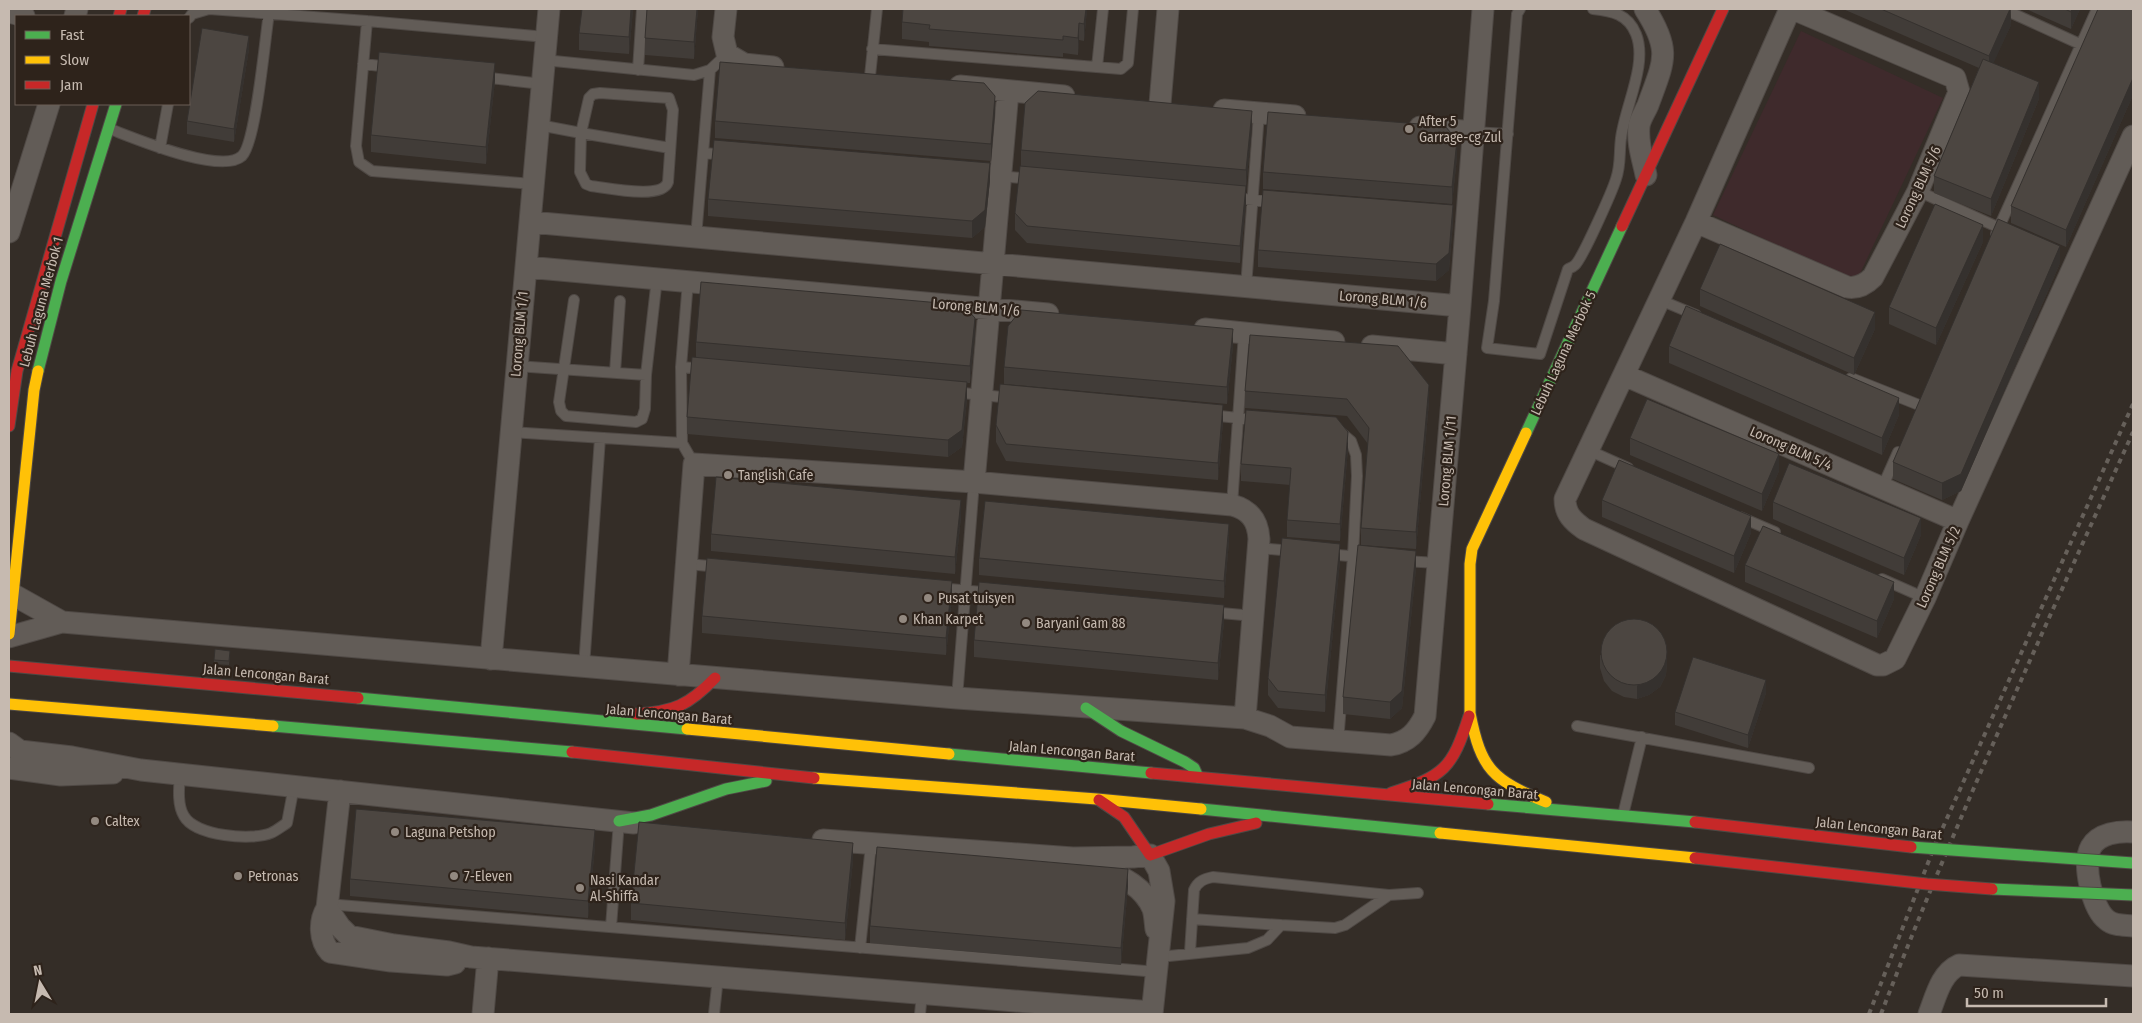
<svg xmlns="http://www.w3.org/2000/svg" width="2142" height="1023" viewBox="0 0 2142 1023" font-family="'Fira Sans Condensed',sans-serif">
<style>
.green{fill:#3f2a2c}
.lines{fill:none;stroke-linecap:round;stroke-linejoin:round}
.lane-casing{stroke:#4f4945;stroke-width:12}
.street-casing{stroke:#4f4945;stroke-width:23}
.fast-casing{stroke:#4f4945;stroke-width:13}
.slow-casing{stroke:#4f4945;stroke-width:13}
.jam-casing{stroke:#4f4945;stroke-width:13}
.lane{stroke:#625c57;stroke-width:10}
.street{stroke:#625c57;stroke-width:21}
.fast{stroke:#4caf50;stroke-width:11}
.slow{stroke:#ffc107;stroke-width:11}
.jam{stroke:#c62828;stroke-width:11}
.rail{stroke:#66605a;stroke-width:4;stroke-dasharray:5 5;stroke-linecap:butt}
.fast-bridge-casing{stroke:#4f4944;stroke-width:13;stroke-linecap:butt}
.jam-bridge-casing{stroke:#4f4944;stroke-width:13;stroke-linecap:butt}
.fast-bridge{stroke:#4caf50;stroke-width:11}
.jam-bridge{stroke:#c62828;stroke-width:11}
.wall{fill:#413c38}
.shaded-wall{fill:#35312e}
.building{fill:#4c4641;stroke:#35312e}
.poi-dot{fill:#938980;stroke:#2e231b;stroke-width:2}
.labels{text-anchor:middle;stroke-width:4.5;stroke-linejoin:round;paint-order:stroke}
.poi-label{font-size:14px;fill:#c6bab0;stroke:#2e231b;text-anchor:start}
.street-label{font-size:14px;fill:#c6bab0;stroke:#2e231b}
</style>
<rect width="100%" height="100%" fill="#342d27"/>
<path class="green" d="M1801 31 1943 98 1856 282 1713 215Z"/>
<g class="lines">
<defs>
<path id="lane" d="M1520 9 1517 14 1494 301 1487 348 1540 354 1568 269C1570 268 1573 267 1575 265 1582 259 1612 192 1616 179 1621 165 1619 153 1621 138 1625 106 1648 64 1636 34 1628 14 1612 11 1593 9
M2003 9 2082 45
M189 18 192 14 209 9 367 21 546 37
M367 21 356 146 359 162 372 171 533 184
M872 49 1121 69 1128 63 1133 9
M544 60 694 75 710 70 727 54
M363 64 390 67
M1097 67 1103 9
M638 70 642 9
M870 76 877 9
M481 77 542 84
M539 125 581 133 589 98 593 94 600 93 669 98 673 110 668 182C662 200 608 188 591 186L586 184 580 172 581 133 670 148
M110 129C134 138 221 175 242 156 256 143 265 38 269 13
M1473 132 1508 134
M160 148 168 104
M704 153 726 155
M999 176 1032 179
M1918 191 2004 230
M1233 198 1276 202
M1996 234 2097 9
M696 237 710 70
M688 281 681 367 682 443 694 464
M1246 287 1259 113
M574 300 559 402 561 411 566 416 636 422 642 419 645 409 646 375
M1660 300 1696 315
M516 366 646 375 657 278
M681 367 705 369
M615 372 620 301
M1851 378 1919 405
M953 392 1011 398
M1210 415 1257 420
M510 432 682 443
M1588 450 1628 468
M1882 488 1898 452
M1232 505 1244 333
M1740 517 1775 532
M1259 548 1293 551
M1327 554 1360 557
M1404 561 1438 563
M687 564 720 567
M1882 579 1925 598
M939 588 992 593
M1210 612 1254 616
M584 667 600 438
M957 698 974 482
M1577 726 1809 768
M1338 742 1353 556 1357 476 1356 455 1351 441 1338 430
M180 774C179 787 177 805 184 816 195 836 252 841 271 833 276 831 282 826 287 823L294 786
M1623 815 1642 737
M327 904 1158 972
M1192 919 1281 925
M611 927 619 821
M860 948 871 845
M1190 952 1194 890C1198 881 1204 879 1213 877L1389 895
M1159 957 1248 948 1267 940 1281 925 1335 928 1345 925 1389 895 1418 893
M714 1014 718 977
M920 1014 922 994"/>
<path id="street" d="M726 9 723 37 727 54 744 64 773 67
M1645 9C1672 51 1664 61 1648 105 1645 112 1640 119 1639 126 1637 143 1643 160 1646 175
M1790 9 1696 222 1565 499C1565 514 1573 521 1584 529L1877 665H1883L1895 659 1925 598 1958 521 2133 136
M9 12 24 16
M75 16 77 9
M960 86 1064 96
M1160 104 1168 9
M1224 110 1295 116
M1420 127 1473 132
M530 222 1460 306
M1696 222 1847 287C1858 289 1866 284 1873 277L1918 191 1959 92 1955 78 1793 9
M9 232 49 104
M526 267 1048 314
M1205 329 1334 342
M1372 346 1456 354
M1624 375 1958 521
M974 482 1008 91
M12 594 62 622
M9 637 62 622 957 698 1245 718 1270 726 1290 737 1391 745C1408 742 1417 732 1425 716L1460 306 1483 9
M491 659 549 9
M678 675 694 464 974 482 1232 505C1250 510 1258 520 1259 539L1245 718
M9 743 20 751 72 757 141 770 634 823
M9 768 61 775 113 773
M340 791 327 908C319 921 319 940 330 952L391 961 447 965 455 963
M2133 832C2119 831 2099 833 2091 847 2082 863 2092 909 2107 920 2114 926 2124 925 2133 926
M823 840 1073 858 1133 857 1150 855 1159 871 1164 901 1152 1014
M1102 869C1123 877 1144 887 1153 909 1155 915 1155 923 1156 929
M327 908 340 927 349 936 394 945 449 952 471 957 1152 1012
M483 1014 488 958
M1929 1014C1936 996 1941 973 1959 965L2133 976"/>
<path id="fast" d="M38 371 61 281 116 104
M1526 433 1622 226
M358 698 687 729
M1086 708 1121 731 1185 762 1194 768 1198 777
M273 726 572 752
M949 754 1151 773
M1488 804 1695 822
M1201 809 1440 833
M619 821 651 815 726 789 766 781"/>
<path id="slow" d="M9 634 34 390 38 371
M9 704 273 726
M1470 713V564L1472 549 1526 433
M1470 713C1481 770 1493 780 1546 802
M687 729 949 754
M814 778 1097 799 1201 809
M1440 833 1695 858"/>
<path id="jam" d="M119 16 121 9
M143 16 145 9
M1622 226 1723 9
M9 426 17 371 93 104
M9 666 358 698
M636 714C674 712 689 705 715 678
M572 752 814 778
M1151 773 1488 804
M1391 793C1444 776 1452 769 1469 716
M1099 800 1124 817 1150 855 1209 834 1256 823"/>
</defs>
<use href="#lane" class="lane-casing"/>
<use href="#street" class="street-casing"/>
<use href="#fast" class="fast-casing"/>
<use href="#slow" class="slow-casing"/>
<use href="#jam" class="jam-casing"/>
<use href="#lane" class="lane"/>
<use href="#street" class="street"/>
<use href="#fast" class="fast"/>
<use href="#slow" class="slow"/>
<use href="#jam" class="jam"/>
<path class="rail" d="M1869 1014 1935 845 2133 404
M1881 1014C1957 817 2046 625 2133 432"/>
<defs>
<path id="fast-bridge" d="M1911 847 2133 863
M1992 889 2133 895"/>
<path id="jam-bridge" d="M1695 822 1911 847
M1695 858 1927 884 1992 889"/>
</defs>
<use href="#fast-bridge" class="fast-bridge-casing"/>
<use href="#jam-bridge" class="jam-bridge-casing"/>
<use href="#fast-bridge" class="fast-bridge"/>
<use href="#jam-bridge" class="jam-bridge"/>
</g>
<path class="wall" d="M633 9 629 54 579 50V33Z
M698 9 694 59 645 55V38Z
M903 9H1087L1084 41 1079 40 1078 55 1063 53V57L929 46V42L902 39V22Z
M1843 9H2011V25L1993 63 2039 99 1991 216 1934 193V176L1979 68Z
M2026 9H2080L2071 29Z
M2133 9V95L2066 247 2011 223V206Z
M249 49 234 142 187 134V121Z
M495 80 486 164 371 152V135Z
M995 113 991 161 715 138V121Z
M1252 128 1246 187V203L1240 263 1027 243 1015 230V213L1021 166V150Z
M1457 157 1452 204 1263 189V172Z
M990 180 985 227 972 238 708 216V199Z
M1453 222 1449 270 1436 281 1258 267V250Z
M1983 242 1936 345 1889 324V307Z
M2060 263 1961 491 1942 500 1893 479V462Z
M1700 289 1875 329 1854 375 1700 306Z
M975 335 970 383H967V399L962 447 948 457 687 434V417L696 358V342Z
M1233 346 1227 404 1004 384V367Z
M1669 346 1899 415 1882 455 1669 363Z
M1245 391 1429 402 1416 549 1361 545V528L1368 444 1347 416 1245 408Z
M1223 422 1218 480 1006 461 996 442V425Z
M1630 438 1779 471 1762 511 1630 455Z
M1348 449 1340 541 1287 537V520L1290 485 1241 481V464Z
M1602 500 1751 533 1734 573 1602 517Z
M1773 502 1921 535 1904 575 1773 519Z
M961 517 955 574 711 551V534Z
M1229 541 1224 598 979 575V558Z
M1340 561 1325 712 1278 708 1268 695V678Z
M1745 565 1894 599 1877 638 1745 582Z
M1416 568 1402 708 1390 719 1343 714V697Z
M952 598 946 655 702 633V616Z
M1224 622 1218 680 974 657V640Z
M230 651 229 665 214 664V660Z
M1600 655 1667 662 1666 675 1660 687 1649 695 1637 699 1624 697 1612 691 1604 681 1600 668Z
M1766 693 1748 748 1675 725V712Z
M595 847 588 918 350 896V879Z
M853 860 845 940 631 920V903Z
M1128 886 1121 965 870 943V926Z"/>
<path class="shaded-wall" d="M631 9H633L629 54V37Z
M697 9H698L694 59V42Z
M1086 9H1087L1084 41V24Z
M2010 9 2011 25 1989 73V56Z
M2072 9H2080L2071 29V12Z
M1079 23V40L1078 55V38Z
M249 36V49L234 142V129Z
M495 63V80L486 164V147Z
M2133 78V95L2066 247V230Z
M2039 82V99L1991 216V199Z
M995 96V113L991 161V144Z
M1252 111V128L1246 187V170Z
M1457 140V157L1452 204V187Z
M990 163V180L985 227 972 238V221Z
M1246 186V203L1240 263V246Z
M1453 205V222L1449 270 1436 281V264Z
M1983 225V242L1936 345V328Z
M2060 246V263L1961 491 1942 500V483Z
M1875 312V329L1854 375V358Z
M975 318V335L970 383V366Z
M1233 329V346L1227 404V387Z
M967 382V399L962 447 948 457V440Z
M1429 385V402L1416 549V532Z
M1899 398V415L1882 455V438Z
M1223 405V422L1218 480V463Z
M1348 432V449L1340 541V524Z
M1779 454V471L1762 511V494Z
M961 500V517L955 574V557Z
M1751 516V533L1734 573V556Z
M1921 518V535L1904 575V558Z
M1229 524V541L1224 598V581Z
M1340 544V561L1325 712V695Z
M1416 551V568L1402 708 1390 719V702Z
M952 581V598L946 655V638Z
M1894 582V599L1877 638V621Z
M1224 605V622L1218 680V663Z
M1667 649V662L1666 675 1660 687 1649 695 1637 699V686Z
M1766 680V693L1748 748V735Z
M595 830V847L588 918V901Z
M853 843V860L845 940V923Z
M1128 869V886L1121 965V948Z"/>
<path class="building" d="M582 9H631L629 37 579 33Z
M647 9H697L694 42 645 38Z
M903 9H1086L1084 24 1079 23 1078 38 1063 36V40L929 29 930 25 902 22Z
M1881 9H2010L1989 56Z
M2065 9H2072L2071 12Z
M2098 9H2133V78L2066 230 2011 206Z
M202 28 249 36 234 129 187 121Z
M379 52 495 63 486 147 371 135Z
M1983 59 2039 82 1991 199 1934 176Z
M720 62 984 83 995 96 991 144 715 121Z
M1038 91 1252 111 1246 170 1021 150 1025 103Z
M1268 112 1445 126 1457 140 1452 187 1263 172Z
M714 140 990 163 985 210 972 221 708 199Z
M1020 166 1246 186 1240 246 1027 226 1015 213Z
M1263 190 1453 205 1449 253 1436 264 1258 250Z
M1935 204 1983 225 1936 328 1889 307Z
M1998 219 2060 246 1961 474 1942 483 1893 462Z
M1720 244 1875 312 1854 358 1700 289Z
M701 282 963 305 975 318 970 366 696 342Z
M1686 306 1899 398 1882 438 1669 346Z
M1021 310 1233 329 1227 387 1004 367 1008 326Z
M1250 335 1398 346 1429 385 1416 532 1361 528 1369 428 1347 399 1245 391Z
M692 357 967 382 962 430 948 440 687 417Z
M1000 384 1223 405 1218 463 1006 444 996 425Z
M1647 399 1779 454 1762 494 1630 438Z
M1246 410 1336 417 1348 432 1340 524 1287 520 1291 468 1241 464Z
M1619 460 1751 516 1734 556 1602 500Z
M1789 463 1921 518 1904 558 1773 502Z
M716 477 961 500 955 557 711 534Z
M985 501 1229 524 1224 581 979 558Z
M1763 526 1894 582 1877 621 1745 565Z
M1282 538 1340 544 1325 695 1278 691 1268 678Z
M1358 545 1416 551 1402 691 1390 702 1343 697Z
M707 558 952 581 946 638 702 616Z
M979 582 1224 605 1218 663 974 640Z
M1601 652a33 33 0 1 1 66 0a33 33 0 1 1-66 0Z
M215 649 230 651 229 661 214 660Z
M1693 657 1766 680 1748 735 1675 712Z
M356 809 595 830 588 901 350 879Z
M639 822 853 843 845 923 631 903Z
M877 847 1128 869 1121 948 870 926Z"/>
<g class="poi-dot">
<circle cx="1409" cy="129" r="5"/>
<circle cx="728" cy="475" r="5"/>
<circle cx="928" cy="598" r="5"/>
<circle cx="903" cy="619" r="5"/>
<circle cx="1026" cy="623" r="5"/>
<circle cx="95" cy="821" r="5"/>
<circle cx="395" cy="832" r="5"/>
<circle cx="238" cy="876" r="5"/>
<circle cx="454" cy="876" r="5"/>
<circle cx="580" cy="888" r="5"/>
</g>
<g class="labels">
<g class="poi-label">
<text x="1419" y="126">After 5<tspan x="1419" dy="16">Garrage-cg Zul</tspan></text>
<text x="738" y="480">Tanglish Cafe</text>
<text x="938" y="603">Pusat tuisyen</text>
<text x="913" y="624">Khan Karpet</text>
<text x="1036" y="628">Baryani Gam 88</text>
<text x="105" y="826">Caltex</text>
<text x="405" y="837">Laguna Petshop</text>
<text x="248" y="881">Petronas</text>
<text x="464" y="881">7-Eleven</text>
<text x="590" y="885">Nasi Kandar<tspan x="590" dy="16">Al-Shiffa</tspan></text>
</g>
<g class="street-label">
<text transform="translate(1918 187) rotate(-65)" y="5">Lorong BLM 5/6</text>
<text transform="translate(1383 299) rotate(5)" y="5">Lorong BLM 1/6</text>
<text transform="translate(41 302) rotate(-75)" y="5">Lebuh Laguna Merbok 1</text>
<text transform="translate(976 307) rotate(5)" y="5">Lorong BLM 1/6</text>
<text transform="translate(519 334) rotate(-85)" y="5">Lorong BLM 1/1</text>
<text transform="translate(1563 353) rotate(-65)" y="5">Lebuh Laguna Merbok 5</text>
<text transform="translate(1791 448) rotate(24)" y="5">Lorong BLM 5/4</text>
<text transform="translate(1447 461) rotate(-85)" y="5">Lorong BLM 1/11</text>
<text transform="translate(1938 567) rotate(-66)" y="5">Lorong BLM 5/2</text>
<text transform="translate(266 674) rotate(5)" y="5">Jalan Lencongan Barat</text>
<text transform="translate(669 714) rotate(5)" y="5">Jalan Lencongan Barat</text>
<text transform="translate(1072 751) rotate(5)" y="5">Jalan Lencongan Barat</text>
<text transform="translate(1475 789) rotate(5)" y="5">Jalan Lencongan Barat</text>
<text transform="translate(1879 828) rotate(6)" y="5">Jalan Lencongan Barat</text>
</g>
</g>
<rect width="2142" height="1023" fill="none" stroke="#c6bab0" stroke-width="20"/>
<rect x="15" y="15" width="175" height="90" fill="#2e231b" stroke="#6b5f57"/>
<rect x="25" y="31" width="25" height="8" fill="#4caf50" stroke="#6b5f57"/>
<text x="60" y="40" font-size="15" fill="#c6bab0">Fast</text>
<rect x="25" y="56" width="25" height="8" fill="#ffc107" stroke="#6b5f57"/>
<text x="60" y="65" font-size="15" fill="#c6bab0">Slow</text>
<rect x="25" y="81" width="25" height="8" fill="#c62828" stroke="#6b5f57"/>
<text x="60" y="90" font-size="15" fill="#c6bab0">Jam</text>
<g transform="translate(40 983) rotate(350)" stroke="#2e231b" stroke-width="4" paint-order="stroke">
<path d="M0-4L9 19L0 12L-9 19Z" fill="#c6bab0"/>
<text y="-8" font-size="14" font-weight="bold" text-anchor="middle" fill="#c6bab0">N</text>
</g>
<path d="M1967 998v8h139v-8" fill="none" stroke="#c6bab0" stroke-width="2.5"/>
<text x="1974" y="998" font-size="15" fill="#c6bab0" stroke="#2e231b" stroke-width="4" paint-order="stroke">50 m</text>
</svg>
